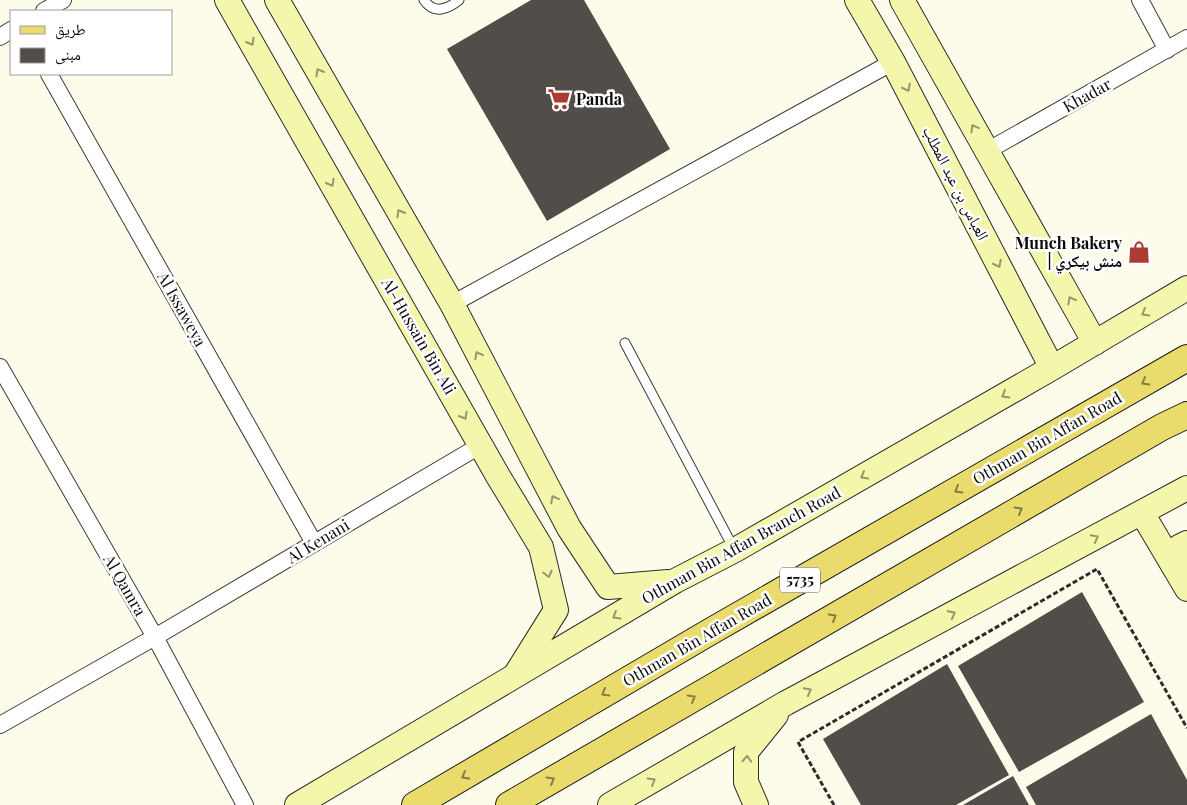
<svg xmlns="http://www.w3.org/2000/svg" width="1187" height="805" viewBox="0 0 1187 805" font-family="'Playfair Display','Noto Naskh Arabic',serif">
<style>
.building{fill:#514d48}
.lines{fill:none;stroke-linecap:round;stroke-linejoin:round}
.lane-casing{stroke:#3d3d3d;stroke-width:11}
.street-casing{stroke:#3d3d3d;stroke-width:18}
.secondary-casing{stroke:#2c2c2c;stroke-width:26}
.primary-casing{stroke:#1b1b1b;stroke-width:28}
.path{stroke:#2c2c2c;stroke-width:3;stroke-dasharray:5 2.5;stroke-linecap:butt}
.lane{stroke:#fff;stroke-width:9}
.street{stroke:#fff;stroke-width:16}
.secondary{stroke:#f4f6ab;stroke-width:24}
.primary{stroke:#e9dc6d;stroke-width:26}
.oneway{stroke:#96986b}
.oneway2{stroke:#857e40}
.labels{text-anchor:middle;stroke-width:5;stroke-linejoin:round;paint-order:stroke}
.shield{fill:#fff;stroke:#545454;stroke-width:1}
.shield-label{font-size:15px;font-weight:bold;fill:#0a0a0a}
.street-label{font-size:16px;fill:#0a0a0a;stroke:#fff}
.poi-label{font-size:16px;font-weight:bold;fill:#0a0a0a;stroke:#fff;text-anchor:start}
</style>
<rect width="100%" height="100%" fill="#fdfbe9"/>
<path class="building" d="M531 0H584L670 149 547 221 447 49Z
M1082 592 1144 702 1019 772 958 666Z
M947 664 1009 775 956 805H861L823 739Z
M1151 714 1187 780V805H1036L1026 787Z
M1013 776 1029 805H963Z"/>
<g class="lines">
<defs>
<path id="lane" d="M424 0C434 15 448 9 459 0
M625 343 734 549"/>
<path id="street" d="M1140 0 1167 50
M44 11 63 0
M0 37 11 30
M49 74 314 543
M987 151 1187 38
M452 304 893 62
M0 367 155 637 245 805
M0 725 155 637 481 445"/>
<path id="secondary" d="M227 0 498 476 541 547 556 610 516 674
M277 0 452 304 569 528 608 587 668 582
M857 0 893 62 1052 368
M902 0 1095 343
M1142 513 1187 589
M1187 543 1179 547 1187 573
M297 805 675 581 735 550 1052 368 1187 288
M610 805 786 703 1187 488
M756 805 746 782V752L776 715"/>
<path id="primary" d="M415 805 708 633 1187 358
M509 805 1162 427 1187 415"/>
</defs>
<use href="#lane" class="lane-casing"/>
<use href="#street" class="street-casing"/>
<use href="#secondary" class="secondary-casing"/>
<use href="#primary" class="primary-casing"/>
<path class="path" d="M834 805 798 742 1097 569 1187 728"/>
<use href="#lane" class="lane"/>
<use href="#street" class="street"/>
<use href="#secondary" class="secondary"/>
<use href="#primary" class="primary"/>
</g>
<defs><path id="oneway-chevron" d="M-2-3.5L2.5 0L-2 3.5" fill="none" stroke-width="1.6" stroke-linecap="round" stroke-linejoin="round" transform="scale(1.25)"/></defs>
<g class="oneway">
<use href="#oneway-chevron" transform="translate(251 42) rotate(60)"/>
<use href="#oneway-chevron" transform="translate(319 72) rotate(-120)"/>
<use href="#oneway-chevron" transform="translate(907 88) rotate(63)"/>
<use href="#oneway-chevron" transform="translate(974 128) rotate(-119)"/>
<use href="#oneway-chevron" transform="translate(331 183) rotate(60)"/>
<use href="#oneway-chevron" transform="translate(400 213) rotate(-120)"/>
<use href="#oneway-chevron" transform="translate(998 264) rotate(63)"/>
<use href="#oneway-chevron" transform="translate(1071 300) rotate(-119)"/>
<use href="#oneway-chevron" transform="translate(1145 313) rotate(149)"/>
<use href="#oneway-chevron" transform="translate(478 355) rotate(-118)"/>
<use href="#oneway-chevron" transform="translate(1005 395) rotate(150)"/>
<use href="#oneway-chevron" transform="translate(464 416) rotate(60)"/>
<use href="#oneway-chevron" transform="translate(864 476) rotate(150)"/>
<use href="#oneway-chevron" transform="translate(554 499) rotate(-118)"/>
<use href="#oneway-chevron" transform="translate(1095 538) rotate(-28)"/>
<use href="#oneway-chevron" transform="translate(548 574) rotate(77)"/>
<use href="#oneway-chevron" transform="translate(952 614) rotate(-28)"/>
<use href="#oneway-chevron" transform="translate(616 616) rotate(149)"/>
<use href="#oneway-chevron" transform="translate(808 691) rotate(-28)"/>
<use href="#oneway-chevron" transform="translate(747 759) rotate(-87)"/>
<use href="#oneway-chevron" transform="translate(652 781) rotate(-30)"/>
</g>
<g class="oneway2">
<use href="#oneway-chevron" transform="translate(1145 382) rotate(150)"/>
<use href="#oneway-chevron" transform="translate(958 490) rotate(150)"/>
<use href="#oneway-chevron" transform="translate(1019 510) rotate(-30)"/>
<use href="#oneway-chevron" transform="translate(833 617) rotate(-30)"/>
<use href="#oneway-chevron" transform="translate(605 693) rotate(150)"/>
<use href="#oneway-chevron" transform="translate(692 698) rotate(-30)"/>
<use href="#oneway-chevron" transform="translate(465 776) rotate(150)"/>
<use href="#oneway-chevron" transform="translate(551 780) rotate(-31)"/>
</g>
<defs>
<symbol id="supermarket-bare" viewBox="-9 -9 18 18"><path d="M-6-5.5h2.5l.6 2H6L4.5 2H-2.5L-4.4-4H-6ZM-1.5 3.2a1.3 1.3 0 1 0 .1 0ZM3 3.2a1.3 1.3 0 1 0 .1 0Z" fill="#aa3c32" stroke="#fff" stroke-width="2.5" paint-order="stroke"/></symbol>
<symbol id="shop-bare" viewBox="-9 -9 18 18"><path d="M-5-2.5h2.3a2.7 3.5 0 0 1 5.4 0H5L5.5 6h-11ZM-1.5-2.5h3a1.5 2.3 0 0 0-3 0Z" fill="#aa3c32" stroke="#fff" stroke-width="2.5" paint-order="stroke"/></symbol>
</defs>
<g fill-rule="evenodd">
<use href="#supermarket-bare" x="543" y="83" width="32" height="32"/>
<use href="#shop-bare" x="1123" y="236" width="32" height="32"/>
</g>
<g class="labels">
<rect class="shield" x="780" y="567.5" width="40" height="25" rx="4"/>
<g class="shield-label">
<text x="800" y="585">5735</text>
</g>
<g class="street-label">
<text transform="translate(1087 95) rotate(-29)" y="6">Khadar</text>
<text transform="translate(956 183) rotate(63)" y="6">العباس بن عبد المطلب</text>
<text transform="translate(182 309) rotate(61)" y="6">Al Issaweya</text>
<text transform="translate(419 336) rotate(60)" y="6">Al-Hussain Bin Ali</text>
<text transform="translate(1047 438) rotate(-30)" y="6">Othman Bin Affan Road</text>
<text transform="translate(318 541) rotate(-31)" y="6">Al Kenani</text>
<text transform="translate(741 545) rotate(-29)" y="6">Othman Bin Affan Branch Road</text>
<text transform="translate(125 585) rotate(60)" y="6">Al Qamra</text>
<text transform="translate(697 640) rotate(-30)" y="6">Othman Bin Affan Road</text>
</g>
<g class="poi-label">
<text x="576" y="105">Panda</text>
<text x="1122" y="249" text-anchor="end">Munch Bakery<tspan x="1122" dy="18">| منش بيكري</tspan></text>
</g>
</g>
<rect x="10" y="10" width="162" height="65" fill="#ffffff" stroke="#9d9d9d"/>
<rect x="20" y="26" width="25" height="8" fill="#e9dc6d" stroke="#9d9d9d"/>
<text x="55" y="35" font-size="15" fill="#0a0a0a">طريق</text>
<rect x="20" y="48" width="25" height="15" fill="#514d48" stroke="#9d9d9d"/>
<text x="55" y="60" font-size="15" fill="#0a0a0a">مبنى</text>
</svg>
